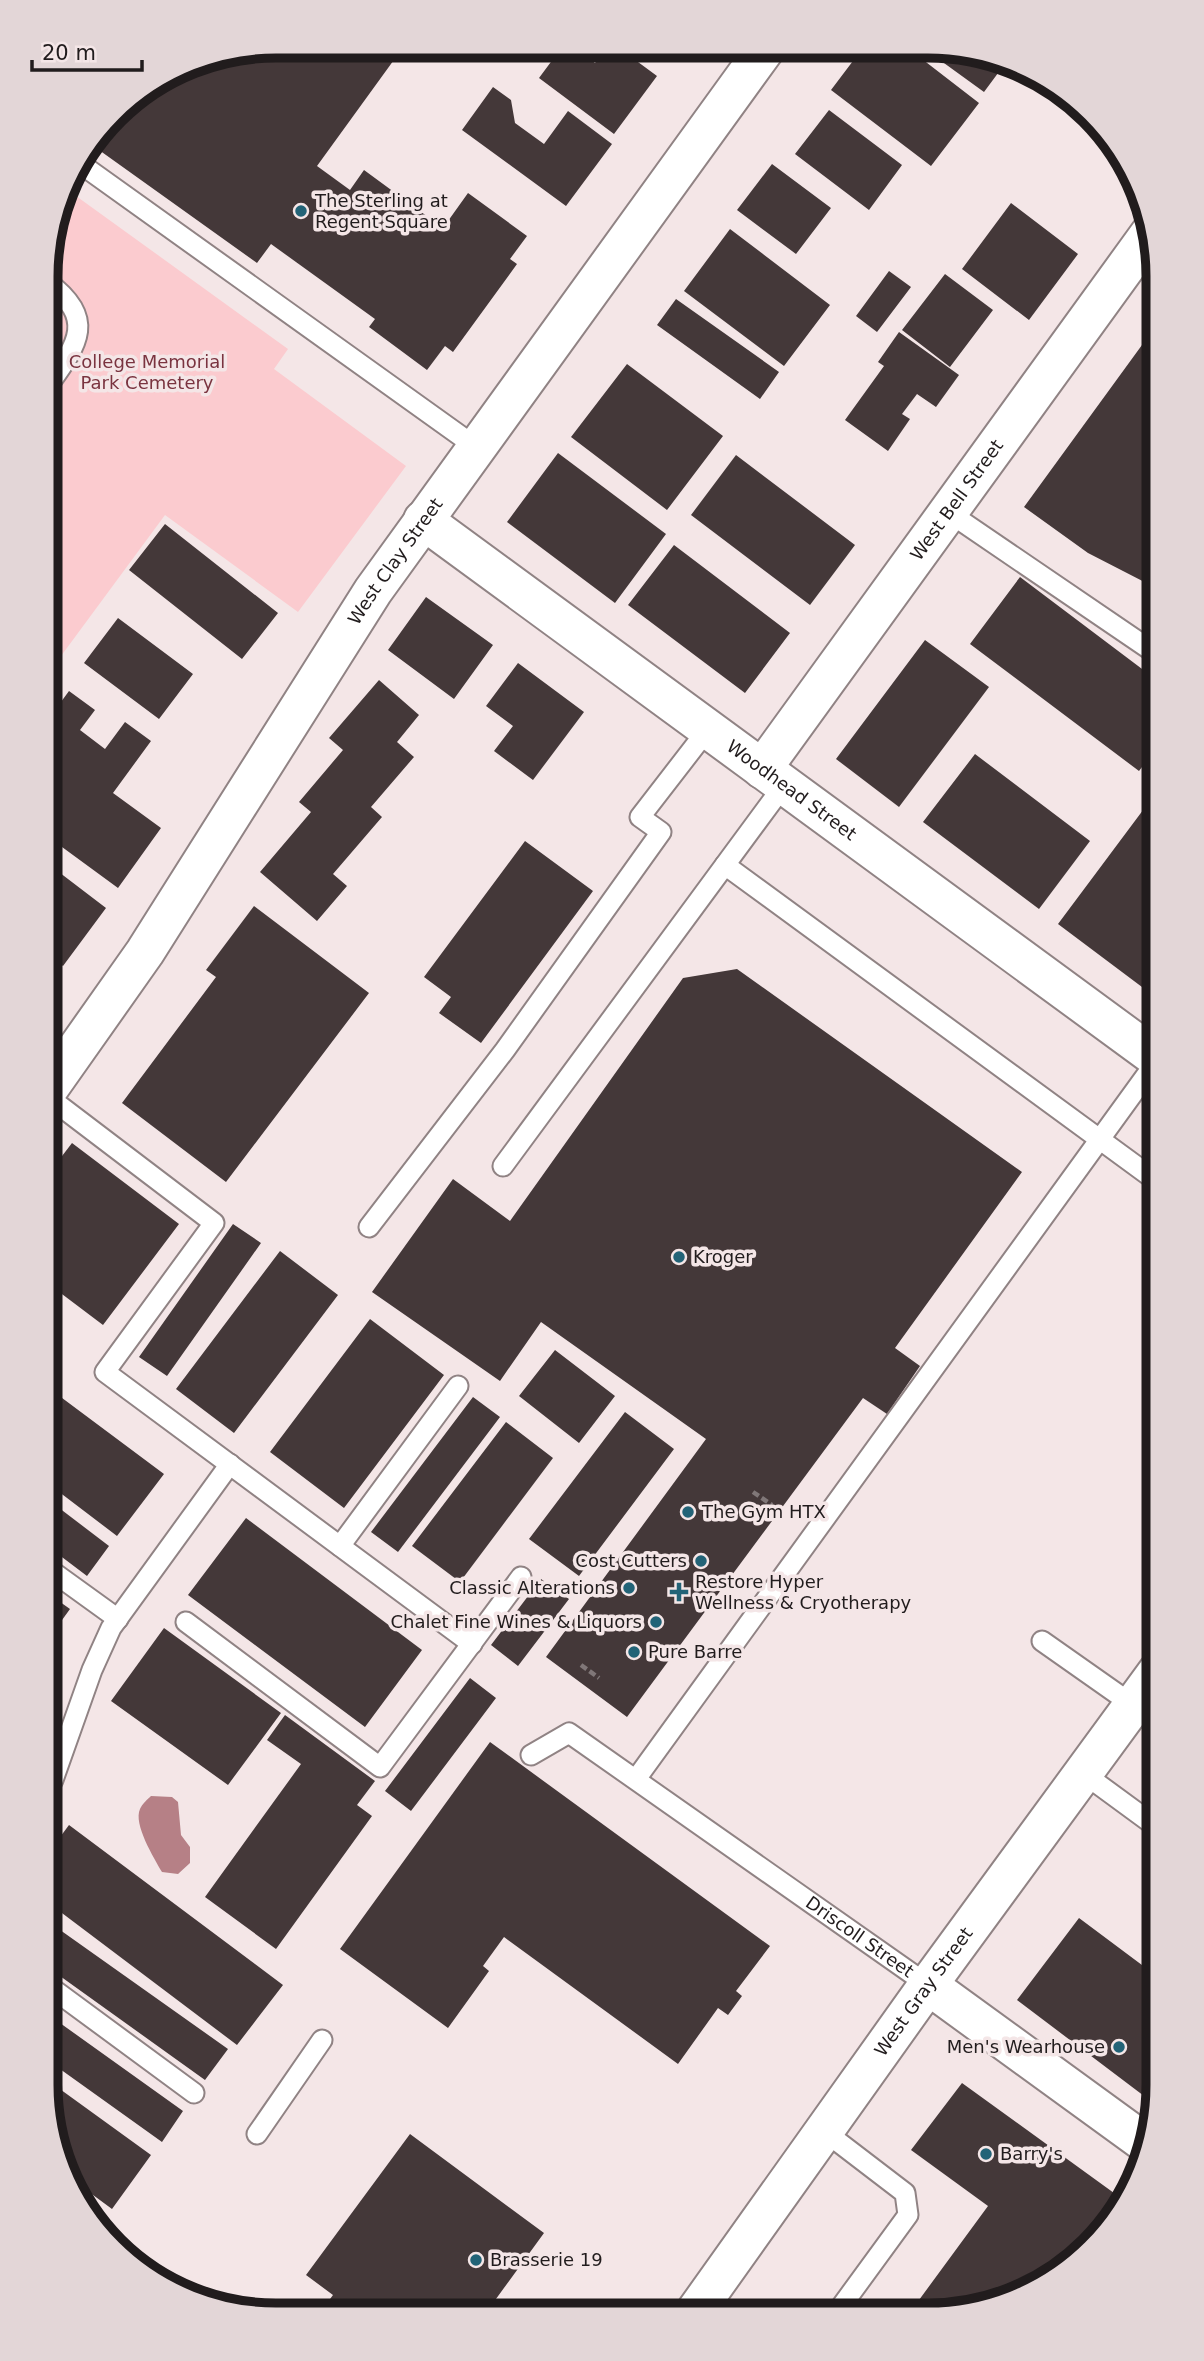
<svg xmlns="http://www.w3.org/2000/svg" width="1204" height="2361" viewBox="0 0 1204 2361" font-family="'DejaVu Sans',sans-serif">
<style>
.green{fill:#fbcbcf}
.water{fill:#b68086}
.building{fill:#443839}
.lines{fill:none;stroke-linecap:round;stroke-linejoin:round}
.service-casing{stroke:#908384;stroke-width:23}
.minor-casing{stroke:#908384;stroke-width:42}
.secondary-casing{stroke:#908384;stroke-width:42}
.path{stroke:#807778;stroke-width:4.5;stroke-dasharray:7 3.5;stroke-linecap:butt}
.service{stroke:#fff;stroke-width:19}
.minor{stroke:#fff;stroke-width:38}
.secondary{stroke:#fff;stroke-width:38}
.poi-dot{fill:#226377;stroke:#f4e6e7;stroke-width:2.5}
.labels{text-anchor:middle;stroke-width:7;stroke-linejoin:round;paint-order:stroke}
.poi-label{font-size:18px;fill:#211c1d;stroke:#f4e6e7;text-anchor:start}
.park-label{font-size:18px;fill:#7a3440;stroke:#f4e6e7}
.street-label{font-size:18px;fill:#211c1d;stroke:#f4e6e7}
.rim{fill:none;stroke:#211c1d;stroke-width:9}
</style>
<rect width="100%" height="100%" fill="#f4e6e7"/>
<path class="green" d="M65 188 288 349 274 369 406 466 298 612 165 515 47 675V246Z"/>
<path class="water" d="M151 1796 172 1797 178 1802 181 1835 190 1847V1863L178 1874 162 1872C154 1858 133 1824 140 1809 142 1804 148 1799 151 1796Z"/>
<path class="building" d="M275 46H404L317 166 350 190 364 170 443 228 468 193 527 236 510 259 517 264 453 352 445 346 427 370 369 327 375 319 271 244 257 263 92 145 124 103 188 63Z
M562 47H574L595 63 606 48H619L657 76 614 134 539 78Z
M656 48H671L666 55Z
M862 49H909L979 103 931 166 831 90Z
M926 50H973L1004 65 984 92Z
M493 87 511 100 515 123 544 144 568 111 612 144 566 206 462 130Z
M829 110 902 165 869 210 795 154Z
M772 164 831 208 796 254 737 210Z
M1011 203 1078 254 1029 320 962 269Z
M730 229 830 305 784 366 684 291Z
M889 271 911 287 877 332 856 316Z
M945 274 993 310 950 367 902 330Z
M676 299 779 372 760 399 657 325Z
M1158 323V589L1088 553 1024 507Z
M899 332 959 375 936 407 917 394 902 414 910 419 888 451 845 420 884 366 878 362Z
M627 364 723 436 667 510 571 437Z
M558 453 666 534 615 603 507 522Z
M736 455 855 545 810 605 691 515Z
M165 524 278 613 242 659 129 570Z
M674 545 790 633 745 693 628 605Z
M1020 577 1158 681V746L1139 771 970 644Z
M426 597 493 645 454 699 388 650Z
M118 618 193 674 159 719 84 663Z
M925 640 989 687 899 807 836 759Z
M518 663 584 712 533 780 494 751 513 726 486 706Z
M379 680 419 715 397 742 414 757 371 807 382 817 333 874 347 886 317 921 260 872 311 812 299 802 343 750 329 738Z
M69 691 95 710 80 730 105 749 125 722 151 741 113 793 161 828 118 888 47 836V721Z
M975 754 1090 841 1039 909 923 822Z
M1158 790V999L1058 924Z
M525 841 593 891 481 1043 439 1013 451 997 424 977Z
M47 863 106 908 63 966 47 954Z
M254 906 369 993 226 1182 122 1103 216 977 206 970Z
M737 969 1022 1172 895 1348 920 1366 887 1414 863 1398 627 1717 546 1657 706 1439 541 1322 500 1381 372 1292 453 1179 510 1221 683 978Z
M72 1143 179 1224 103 1325 46 1282V1177Z
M233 1224 261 1243 167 1376 139 1357Z
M280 1251 338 1295 234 1433 176 1389Z
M370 1319 444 1375 344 1508 270 1452Z
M555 1350 615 1396 579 1443 519 1396Z
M46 1386 164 1474 117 1536 46 1482Z
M473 1397 500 1417 398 1552 371 1532Z
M625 1412 674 1449 579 1576 529 1539Z
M506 1422 553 1458 460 1582 412 1546Z
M46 1498 109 1546 87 1576 46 1545Z
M246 1518 422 1650 365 1727 188 1595Z
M541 1579 569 1599 518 1666 491 1645Z
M46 1592 70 1609 49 1638 46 1636Z
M164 1628 281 1713 228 1785 111 1701Z
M470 1678 496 1698 411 1811 385 1791Z
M285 1715 375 1781 357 1805 372 1816 276 1949 205 1897 301 1764 267 1740Z
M490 1742 770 1946 736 1991 742 1996 728 2015 718 2008 678 2064 504 1937 483 1966 489 1971 448 2028 340 1949Z
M69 1825 283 1985 237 2045 46 1901V1856Z
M1079 1918 1158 1977V2094L1152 2102 1017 2000Z
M46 1920 228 2049 205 2080 46 1966Z
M46 2013 183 2111 162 2142 46 2059Z
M46 2079 151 2155 112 2209 70 2178 58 2159Z
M962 2083 1125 2201 1111 2226 1057 2277 1002 2303 929 2316 908 2315 988 2206 911 2150Z
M410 2134 544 2233 485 2314H319L333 2295 306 2275Z"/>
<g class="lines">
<defs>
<g id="service">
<path d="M78 162 476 447"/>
<path d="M47 387C77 345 98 319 47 282"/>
<path d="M948 512 1158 655"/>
<path d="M725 865 1158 1182"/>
<path d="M47 1096 214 1223 105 1372 472 1644"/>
<path d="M503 1166 784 785"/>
<path d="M369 1227 505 1050 661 832 640 817 708 729"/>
<path d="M340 1546 458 1386"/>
<path d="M46 1567 118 1619"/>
<path d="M186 1622 380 1767 521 1577"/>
<path d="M1042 1641 1133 1705"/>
<path id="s1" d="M531 1755 569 1733 928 1985"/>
<path d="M1083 1773 1158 1828"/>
<path d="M636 1779 1158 1059"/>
<path d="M46 1792 53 1780 92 1670 111 1628 230 1464"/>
<path d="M46 1984 194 2093"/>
<path d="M824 2131 905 2193 908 2215 835 2315"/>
<path d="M257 2134 322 2040"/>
</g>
<g id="minor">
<path id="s2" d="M423 520 1158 1059"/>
<path id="s3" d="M762 769 1151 232"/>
<path id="s4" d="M47 1091 145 952 373 591 765 49"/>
<path d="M928 1985 1148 2145"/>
</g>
<g id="secondary">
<path id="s5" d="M693 2315 928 1985 1158 1671"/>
</g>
</defs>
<use href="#service" class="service-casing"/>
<use href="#minor" class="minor-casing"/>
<use href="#secondary" class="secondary-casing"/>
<path class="path" d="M753 1492 772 1505
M581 1665 599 1678"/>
<use href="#service" class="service"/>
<use href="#minor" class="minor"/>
<use href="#secondary" class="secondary"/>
</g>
<g class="poi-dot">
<circle cx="301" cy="211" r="7"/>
<circle cx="679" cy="1257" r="7"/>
<circle cx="688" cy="1512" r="7"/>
<circle cx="701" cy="1561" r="7"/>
<circle cx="629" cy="1588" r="7"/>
<path d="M675.5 1581.5h7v7h7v7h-7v7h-7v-7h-7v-7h7z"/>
<circle cx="656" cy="1622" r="7"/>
<circle cx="634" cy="1652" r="7"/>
<circle cx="1119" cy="2047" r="7"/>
<circle cx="986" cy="2154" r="7"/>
<circle cx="476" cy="2260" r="7"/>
</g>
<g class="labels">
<g class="poi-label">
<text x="315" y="207">The Sterling at<tspan x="315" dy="21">Regent Square</tspan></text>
<text x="693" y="1263">Kroger</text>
<text x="702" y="1518">The Gym HTX</text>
<text x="687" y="1567" text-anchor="end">Cost Cutters</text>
<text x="695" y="1588">Restore Hyper<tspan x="695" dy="21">Wellness &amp; Cryotherapy</tspan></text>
<text x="615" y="1594" text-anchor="end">Classic Alterations</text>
<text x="642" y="1628" text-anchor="end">Chalet Fine Wines &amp; Liquors</text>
<text x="648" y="1658">Pure Barre</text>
<text x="1105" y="2053" text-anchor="end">Men's Wearhouse</text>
<text x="1000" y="2160">Barry's</text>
<text x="490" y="2266">Brasserie 19</text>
</g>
<g class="park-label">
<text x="147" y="368">College Memorial<tspan x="147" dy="21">Park Cemetery</tspan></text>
</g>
<g class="street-label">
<text dy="6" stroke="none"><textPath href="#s3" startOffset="332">West Bell Street</textPath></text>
<text dy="6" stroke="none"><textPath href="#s4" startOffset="634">West Clay Street</textPath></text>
<text dy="6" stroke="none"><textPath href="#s2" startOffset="457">Woodhead Street</textPath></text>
<text dy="6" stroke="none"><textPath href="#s1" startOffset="399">Driscoll Street</textPath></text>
<text dy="6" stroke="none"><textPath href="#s5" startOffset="397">West Gray Street</textPath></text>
</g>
</g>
<path d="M0 0H1204V2361H0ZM276 58H928A218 218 0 0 1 1146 276V2085A218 218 0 0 1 928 2303H276A218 218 0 0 1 58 2085V276A218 218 0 0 1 276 58Z" fill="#e3d6d7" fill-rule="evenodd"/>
<path class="rim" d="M276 58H928A218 218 0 0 1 1146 276V2085A218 218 0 0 1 928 2303H276A218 218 0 0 1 58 2085V276A218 218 0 0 1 276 58Z"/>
<path d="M32 60v10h110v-10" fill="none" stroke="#211c1d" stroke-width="3.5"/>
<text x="42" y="60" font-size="21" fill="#211c1d" stroke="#f4e6e7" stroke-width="5" paint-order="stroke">20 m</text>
</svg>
